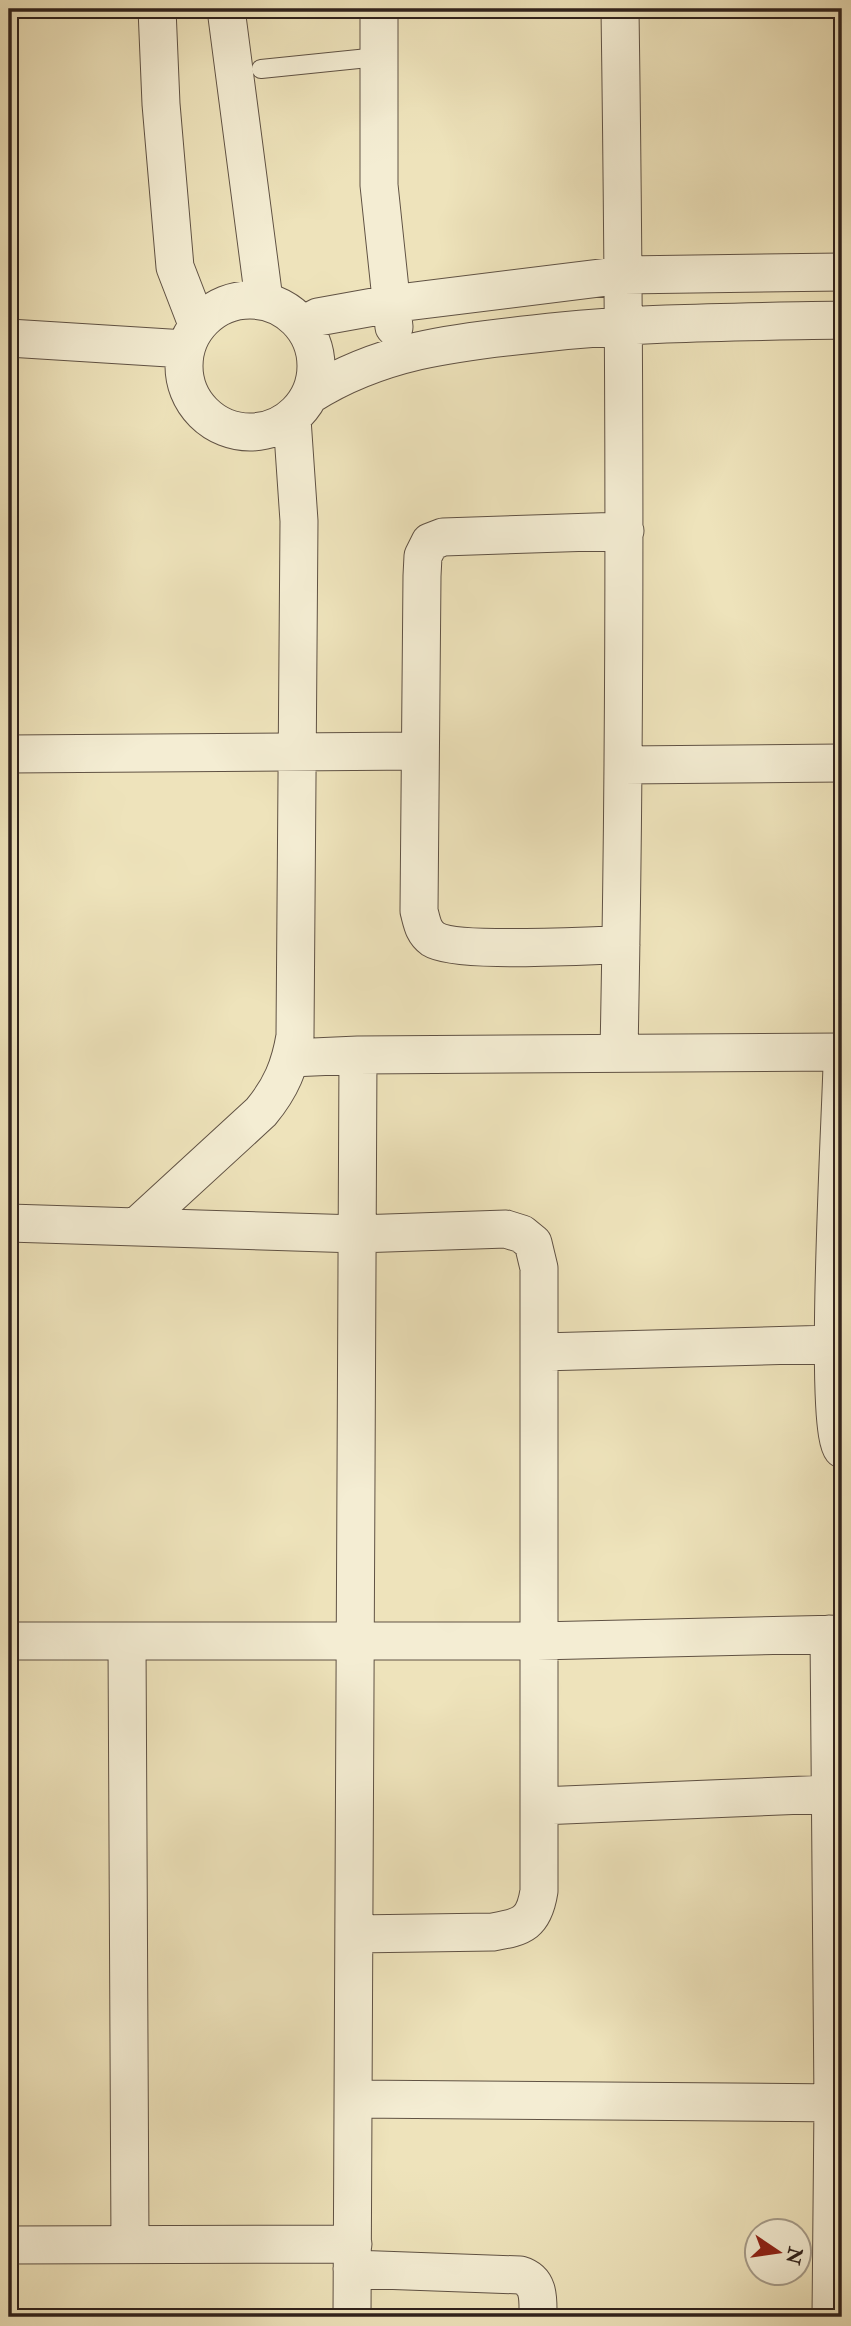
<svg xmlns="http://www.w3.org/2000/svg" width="851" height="2326" viewBox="0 0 851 2326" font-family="'IM FELL Double Pica',serif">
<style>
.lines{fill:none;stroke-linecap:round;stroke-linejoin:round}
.lane-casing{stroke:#605244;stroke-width:20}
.street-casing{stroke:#605244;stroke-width:39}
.lane{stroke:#f4edd3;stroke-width:18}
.street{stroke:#f4edd3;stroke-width:37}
</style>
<rect width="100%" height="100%" fill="#eee3bb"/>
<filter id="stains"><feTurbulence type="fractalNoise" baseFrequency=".00286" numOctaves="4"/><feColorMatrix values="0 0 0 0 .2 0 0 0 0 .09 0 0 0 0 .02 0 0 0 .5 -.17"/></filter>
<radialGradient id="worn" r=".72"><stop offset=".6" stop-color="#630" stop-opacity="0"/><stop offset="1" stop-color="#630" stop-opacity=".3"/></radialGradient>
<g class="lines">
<defs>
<path id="lane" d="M261 69 378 57"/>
<path id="street" d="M157 9 161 104 175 267 197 324
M226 9 264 300
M379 9V185L394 327
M184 366a66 66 0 1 1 132 0a66 66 0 1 1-132 0Z
M303 325 318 317 390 304 624 275 842 272
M9 338 185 349
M310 395C379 351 454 342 534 334 637 322 738 322 842 320
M9 754 420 751
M624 765 842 763
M621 945C587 945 456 954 433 939 423 932 422 922 419 911L422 576 423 556 430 542 443 537 625 531
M619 1052C626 704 625 357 620 9
M291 1058 358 1055 842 1052
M842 1064C841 1116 823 1425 842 1449
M9 1223 357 1234 506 1229 522 1234 533 1243 539 1268V1891C534 1923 523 1927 493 1932L354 1934
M138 1225 261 1112C281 1088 290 1066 295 1036L299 521 292 419
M541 1352 833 1344
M829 1634 833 2103 831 2317
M9 1641H537L842 1634
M127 1642 130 2244
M540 1806 830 1794
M353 2099 842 2103
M9 2245 353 2244
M352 2269 520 2275C540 2281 538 2299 538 2317
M352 2317 358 1055"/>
</defs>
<use href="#lane" class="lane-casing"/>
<use href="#street" class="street-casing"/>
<use href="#lane" class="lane"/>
<use href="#street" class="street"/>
</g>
<rect width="851" height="2326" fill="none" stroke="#eee3bb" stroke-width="35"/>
<rect x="10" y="10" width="830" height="2305" fill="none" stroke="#30221c" stroke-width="3.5"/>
<rect x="18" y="18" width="816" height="2291" fill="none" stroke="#30221c" stroke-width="2"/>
<g transform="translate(778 2252) rotate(103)"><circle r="33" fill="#f4edd3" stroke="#a69c8a" stroke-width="2"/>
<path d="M0-5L12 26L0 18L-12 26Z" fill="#8f2418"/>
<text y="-10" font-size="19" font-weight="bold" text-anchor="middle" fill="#30221c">N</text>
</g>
<rect width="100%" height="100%" filter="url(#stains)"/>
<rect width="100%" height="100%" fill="url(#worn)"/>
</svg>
